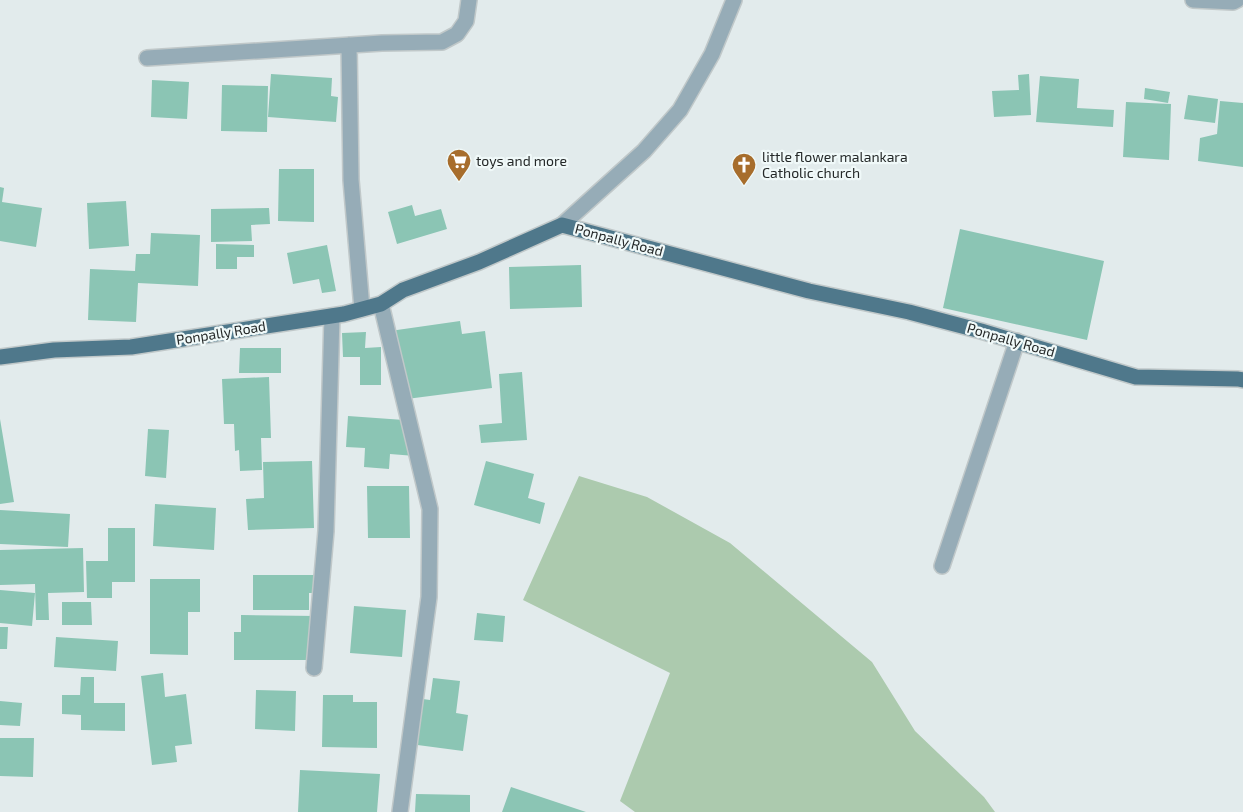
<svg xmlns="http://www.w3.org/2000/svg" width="1243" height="812" viewBox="0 0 1243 812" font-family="'Exo 2',sans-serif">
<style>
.green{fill:#accaae}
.building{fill:#8bc5b4}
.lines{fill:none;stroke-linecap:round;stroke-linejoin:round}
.minor-casing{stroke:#c0c8c9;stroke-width:18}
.major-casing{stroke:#c0c8c9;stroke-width:18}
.minor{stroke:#96acb7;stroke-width:15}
.major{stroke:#4f788b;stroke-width:15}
.labels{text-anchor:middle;stroke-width:4.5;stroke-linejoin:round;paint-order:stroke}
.poi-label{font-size:14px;fill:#242828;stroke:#f0f9f9;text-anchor:start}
.street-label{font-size:14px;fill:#242828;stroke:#f0f9f9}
</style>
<rect width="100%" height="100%" fill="#e2ebec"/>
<path class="green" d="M579 476 647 497 730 543 872 662 915 731 984 797 995 812H635L620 801 670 673 523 600Z"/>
<path class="building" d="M271 74 332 78 331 96 338 97 336 122 268 117Z
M1029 74 1031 115 994 117 992 91 1019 90 1018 75Z
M1040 76 1079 79 1077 108 1114 110 1113 127 1036 122Z
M152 80 189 82 187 119 151 117Z
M222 85 268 86 267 132 221 131Z
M1145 88 1170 92 1168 103 1144 99Z
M1188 95 1218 99 1215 123 1184 119Z
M1220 101 1243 103V167L1198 161 1200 138 1217 134Z
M1126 102 1171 104 1169 160 1123 157Z
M279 169H314V222L278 221Z
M0 187 4 188 2 202 42 208 36 247 0 241Z
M126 201 129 246 89 249 87 203Z
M412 205 415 216 441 209 447 229 397 244 388 212Z
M269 208 270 224 251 225 252 241 211 242V209Z
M960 229 1104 261 1087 340 943 308Z
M151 233 200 235 198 286 138 283 136 322 88 320 90 269 135 271 136 254H150Z
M216 244 254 245V257H237V269H216Z
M327 245 336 291 322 293 319 279 293 284 287 253Z
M581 265 582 307 510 309 509 267Z
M460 321 462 334 485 331 492 388 399 400 390 331Z
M366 332 365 348 381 347V385H360V357H343L342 333Z
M240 348H281V373H239Z
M522 372 527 440 481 443 479 425 502 423 499 374Z
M269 377 271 438H261L262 470 240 471 239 450 235 451 234 424H224L222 379Z
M348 416 418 421 415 456 390 454 389 469 364 467 365 448 346 447Z
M0 419 14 502 0 504Z
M148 429 169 430 166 478 145 476Z
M312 461 314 528 248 530 246 499 264 498 263 462Z
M486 461 534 474 528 498 545 503 540 524 474 505Z
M367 486H409L410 538H368Z
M155 504 216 508 214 550 153 546Z
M0 510 70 514 68 547 0 544Z
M108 528H135V582H112V598H87L86 561H108Z
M83 548 84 592 48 593 49 620H36L35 584 0 585V550Z
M253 575H323L322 593H309V610H253Z
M150 579H200V612H188V655L150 654Z
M0 590 35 593 32 626 0 623Z
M62 602H91L92 625H62Z
M354 606 406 610 402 657 350 653Z
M477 613 505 616 503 642 474 640Z
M241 615 317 616V660H234V632H241Z
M0 627H8L7 649H0Z
M56 637 118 641 116 671 54 667Z
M163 673 165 697 186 694 192 744 175 746 177 762 152 765 141 676Z
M81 677H94V703H125V731L81 730V715L62 714V695H80Z
M433 678 460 681 456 713 468 715 463 751 410 744 416 698 430 700Z
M256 690 296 691 295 731 255 729Z
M323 695H353V702H377V748L322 747Z
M0 701 22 703 20 726 0 725Z
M0 738H34L33 777 0 776Z
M300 770 380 774 377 812H298Z
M511 787 586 812H502Z
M416 794 470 795V812H415Z"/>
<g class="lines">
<defs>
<path id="minor" d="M1193 0 1233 2 1237 0
M349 45 351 180 362 309
M147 58 382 43 442 42 457 34 466 21 469 0
M562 225 644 151 680 110 712 54 734 0
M381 304 430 509 429 597 400 812
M942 566 1017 341
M314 668 326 531 332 316"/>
<path id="major" d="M0 357 54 350 131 347 344 314 381 304 403 290 479 262 562 225 809 291 909 312 981 331 1136 377 1238 379 1243 380"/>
</defs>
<use href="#minor" class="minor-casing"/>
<use href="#major" class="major-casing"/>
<use href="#minor" class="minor"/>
<use href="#major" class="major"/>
</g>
<defs>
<symbol id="supermarket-pin" viewBox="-11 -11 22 30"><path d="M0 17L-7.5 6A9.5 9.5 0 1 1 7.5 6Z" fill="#a76d2c" stroke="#f0f9f9"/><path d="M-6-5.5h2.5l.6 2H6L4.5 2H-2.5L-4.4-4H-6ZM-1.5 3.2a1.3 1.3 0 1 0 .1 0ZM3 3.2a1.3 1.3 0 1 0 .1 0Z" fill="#fff"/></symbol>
<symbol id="church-pin" viewBox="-11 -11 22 30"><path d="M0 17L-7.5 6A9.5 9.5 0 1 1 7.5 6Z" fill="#a76d2c" stroke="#f0f9f9"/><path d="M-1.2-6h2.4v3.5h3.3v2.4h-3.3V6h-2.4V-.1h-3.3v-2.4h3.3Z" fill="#fff"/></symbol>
</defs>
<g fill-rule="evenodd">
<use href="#supermarket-pin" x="445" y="147" width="28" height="38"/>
<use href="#church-pin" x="730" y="151" width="28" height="38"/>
</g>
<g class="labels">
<g class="poi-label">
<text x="762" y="162">little flower malankara<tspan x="762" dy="16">Catholic church</tspan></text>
<text x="476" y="166">toys and more</text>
</g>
<g class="street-label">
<text transform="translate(619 240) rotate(15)" y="5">Ponpally Road</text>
<text transform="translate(221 333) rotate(-9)" y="5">Ponpally Road</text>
<text transform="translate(1011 340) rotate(16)" y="5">Ponpally Road</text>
</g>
</g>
</svg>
